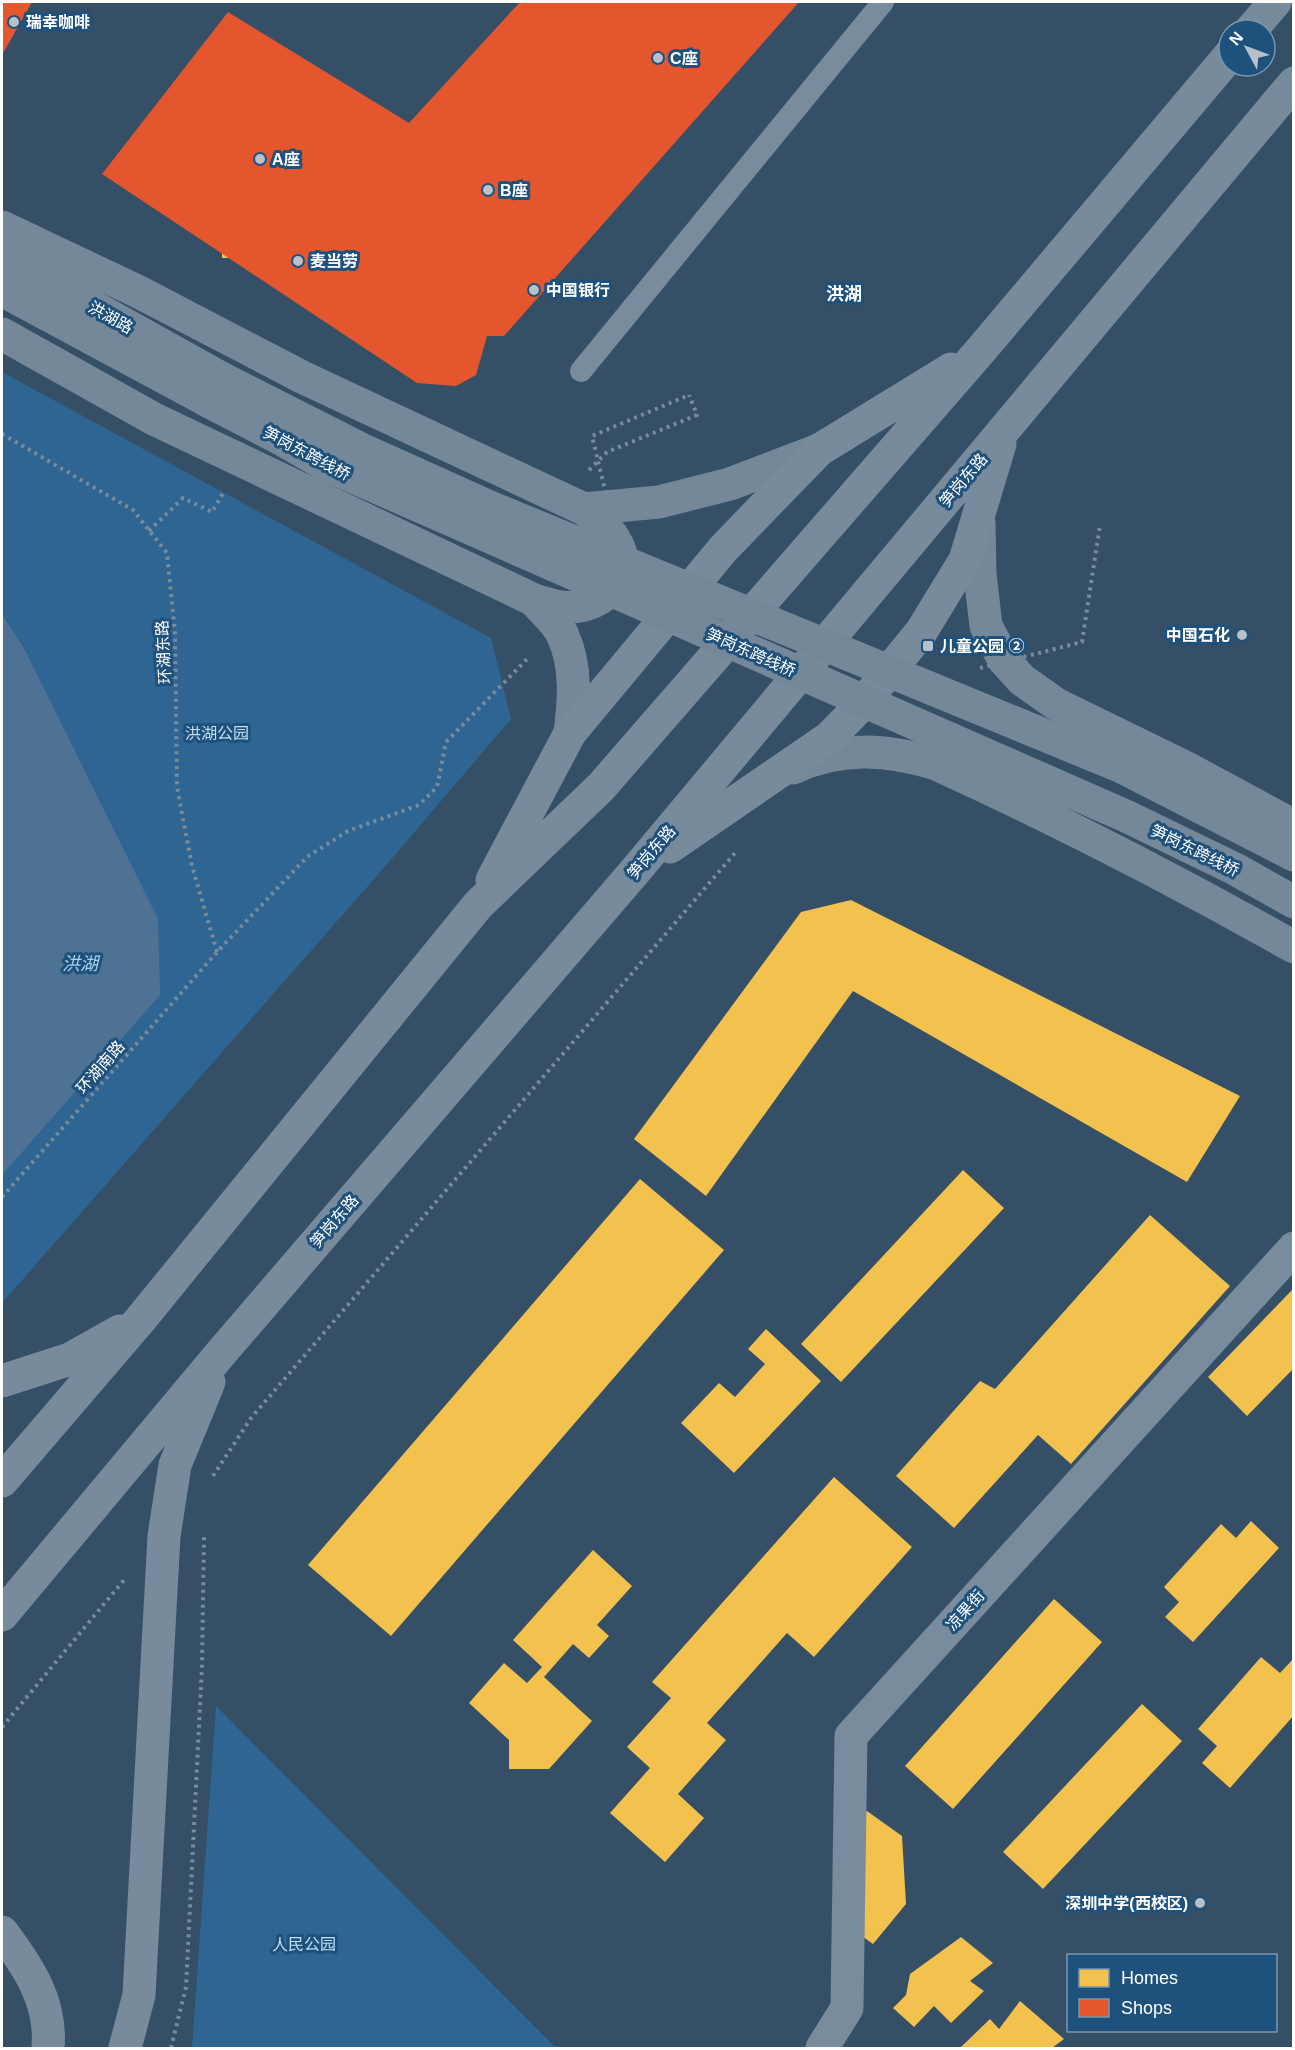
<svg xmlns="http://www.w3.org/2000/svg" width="1295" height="2050" viewBox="0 0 1295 2050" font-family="Arial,'Noto Sans SC',sans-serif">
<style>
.green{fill:#2f6592}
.water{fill:#4e7293}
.homes{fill:#f2c14e}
.shops{fill:#e4572e}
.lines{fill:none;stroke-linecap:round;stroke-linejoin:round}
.path{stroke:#798c9d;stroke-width:4;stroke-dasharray:3 4.5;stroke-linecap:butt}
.lane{stroke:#798c9d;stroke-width:22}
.street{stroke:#798c9d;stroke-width:33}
.secondary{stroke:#758899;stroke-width:33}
.primary{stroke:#788b9c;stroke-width:33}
.path-bridge{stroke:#798c9d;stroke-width:4;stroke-dasharray:3 4.5;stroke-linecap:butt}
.secondary-bridge{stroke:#758899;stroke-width:33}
.poi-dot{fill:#b8c1c9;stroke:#1e517c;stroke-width:2}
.labels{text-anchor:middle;stroke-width:6;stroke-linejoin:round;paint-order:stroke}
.poi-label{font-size:16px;font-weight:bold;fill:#fff;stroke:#1e517c;text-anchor:start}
.street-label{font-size:16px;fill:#fff;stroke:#1e517c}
.park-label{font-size:16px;fill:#c4dff6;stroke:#1e517c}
.neighbourhood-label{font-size:18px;font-weight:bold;fill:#fff;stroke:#1e517c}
.water-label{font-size:18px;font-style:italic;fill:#acd1ef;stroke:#1e517c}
</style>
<rect width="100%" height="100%" fill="#344f66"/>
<path class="green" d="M2 372 491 638 511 719 389 862 2 1303Z
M216 1706 556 2048H192Z"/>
<path class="water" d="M2 615 24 648 158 919 160 995 2 1175Z"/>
<path class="homes" d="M558 2H756V41L728 40 727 55 718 63 705 67 711 92 679 101 670 114 662 113 655 103 619 104V77H607L598 72 592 56 566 61 560 23H555L553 16Z
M249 54 257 56 262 62 298 60 299 89 313 93 324 103 327 113 349 109 356 145 361 144 365 147 359 156V194L332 193 331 209 322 217 308 221 315 245 283 254 273 268 266 266 258 257 222 258V231H211L201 225 195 210 170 214 164 177 159 176 156 170 160 162 161 126H189L188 112 197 103 208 102 205 72 239 69 241 60Z
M478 85 485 87 491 93 526 91 527 120 542 123 553 134 555 144 577 139 585 175 590 174 594 178 593 183 588 187 587 225 560 224 559 239 550 247 536 251 543 275 511 285 502 298 494 297 486 287 451 288V261H439L430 256 423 240 398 244 392 207H387L385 200 389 192 390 157H417L416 142 425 133 436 132 434 103 467 99 469 90Z
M851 900 1240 1096 1187 1182 853 991 706 1196 634 1139 801 912Z
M963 1170 1004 1208 841 1382 801 1344Z
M640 1179 724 1250 391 1636 308 1565Z
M1150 1215 1230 1286 1071 1464 1038 1435 954 1528 896 1476 980 1381 995 1389Z
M1294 1288V1368L1247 1416 1208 1377Z
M766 1329 821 1381 734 1473 681 1423 719 1383 735 1397 765 1364 748 1349Z
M834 1477 912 1547 814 1657 787 1633 707 1723 726 1740 678 1794 704 1818 665 1862 610 1813 650 1768 627 1747 671 1698 652 1682Z
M1251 1521 1279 1548 1193 1642 1165 1617 1179 1602 1164 1587 1221 1524 1236 1538Z
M593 1550 632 1586 597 1625 609 1636 589 1658 573 1644 544 1677 592 1721 549 1769H509V1740L469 1703 504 1663 527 1683 542 1667 513 1640Z
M1054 1599 1102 1642 953 1809 905 1766Z
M1261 1657 1280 1673 1294 1658V1715L1230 1788 1202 1763 1217 1746 1198 1729Z
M1142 1704 1182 1741 1043 1889 1003 1852Z
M867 1811 902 1836 906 1904 873 1944 855 1931 844 1840Z
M961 1937 993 1963 970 1981 984 1991 951 2023 934 2006 914 2027 893 2008 906 1995 910 1974Z
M1020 2001 1064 2039 1052 2048H960L990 2019 999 2029Z"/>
<path class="shops" d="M2 2H32L2 55Z
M520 2H799L504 336H487L476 375 456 386 417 383 102 174 228 12 409 123Z"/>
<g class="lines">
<path class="path" d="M2 434 133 510 167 553 175 633 177 787 192 866 217 952
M589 470 607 452 697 415 689 395
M149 531 183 498 212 512 223 493
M2 1197 217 952 307 857 348 831 419 805 437 787 446 742 530 656
M213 1476 251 1418 735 853
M2 1727 124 1580
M171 2048 186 1987 202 1666 204 1536"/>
<path class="lane" d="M581 371 883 2"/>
<path class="street" d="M822 2048 847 2008 851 1736 1294 1248"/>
<path class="secondary" d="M2 227 139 292 302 377 584 509 659 502 730 484 819 450
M2 256 221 378
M2 290 208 401
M2 334 154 419 534 600C543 611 558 623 563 636 577 667 574 701 570 733
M979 523 980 574 986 626 1004 660 1022 680 1056 704 1185 767 1294 826
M534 600C543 602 552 606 561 607 595 611 635 583 618 546 610 529 598 520 584 509
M793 768C841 746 887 749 936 764 1059 820 1177 881 1294 947"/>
<path class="primary" d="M1251 30 1275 2
M670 847 830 737 863 703 921 632 965 560 1000 444
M492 880 570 733 724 548 819 450 951 369
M2 1381 70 1359 120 1331
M2 1481 140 1320 478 905 601 787 981 350 1229 56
M2 1615 221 1353 636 870 1294 83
M2 1932C29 1968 52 2002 48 2048
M125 2048 139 1995 164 1536 175 1465 209 1382"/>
<path class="path-bridge" d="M618 521 606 494 592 436 689 395
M980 668 1082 642 1100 525"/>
<path class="secondary-bridge" d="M221 378 361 449 492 508 1122 767 1294 855
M208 401 281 439 326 465 1128 817 1235 869 1294 902"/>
</g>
<g class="poi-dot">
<circle cx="14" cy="22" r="6"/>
<circle cx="658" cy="58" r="6"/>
<circle cx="260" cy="159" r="6"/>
<circle cx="488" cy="190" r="6"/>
<circle cx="298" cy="261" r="6"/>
<circle cx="534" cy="290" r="6"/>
<circle cx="1242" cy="635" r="6"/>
<rect x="922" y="640" width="12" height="12" rx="3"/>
<circle cx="1200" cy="1903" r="6"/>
</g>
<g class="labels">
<g class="poi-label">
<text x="26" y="28">瑞幸咖啡</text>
<text x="670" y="64">C座</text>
<text x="272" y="165">A座</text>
<text x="500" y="196">B座</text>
<text x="310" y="267">麦当劳</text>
<text x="546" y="296">中国银行</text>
<text x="1230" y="641" text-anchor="end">中国石化</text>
<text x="940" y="652">儿童公园 ②</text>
<text x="1188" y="1909" text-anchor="end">深圳中学(西校区)</text>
</g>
<g class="street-label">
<text transform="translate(111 317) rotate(29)" y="6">洪湖路</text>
<text transform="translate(307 453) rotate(28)" y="6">笋岗东跨线桥</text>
<text transform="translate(963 480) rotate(-50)" y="6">笋岗东路</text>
<text transform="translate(163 652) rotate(-93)" y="6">环湖东路</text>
<text transform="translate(751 652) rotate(24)" y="6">笋岗东跨线桥</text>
<text transform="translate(1195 850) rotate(26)" y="6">笋岗东跨线桥</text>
<text transform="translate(651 852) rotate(-50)" y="6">笋岗东路</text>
<text transform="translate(100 1067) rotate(-49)" y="6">环湖南路</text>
<text transform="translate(334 1221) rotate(-49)" y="6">笋岗东路</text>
<text transform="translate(965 1610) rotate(-48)" y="6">凉果街</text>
</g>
<g class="park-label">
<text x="217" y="739">洪湖公园</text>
<text x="304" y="1950">人民公园</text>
</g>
<g class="neighbourhood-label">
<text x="844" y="300">洪湖</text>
</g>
<g class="water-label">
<text x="80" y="970">洪湖</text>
</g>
</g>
<rect width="1295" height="2050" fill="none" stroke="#ffffff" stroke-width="6"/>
<rect x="1067" y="1954" width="210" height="78" fill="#1e517c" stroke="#7897b0" stroke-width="1.5"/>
<rect x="1079" y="1969" width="30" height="18" fill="#f2c14e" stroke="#7897b0" stroke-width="1.5"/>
<text x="1121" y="1984" font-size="18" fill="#ffffff">Homes</text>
<rect x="1079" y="1999" width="30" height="18" fill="#e4572e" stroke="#7897b0" stroke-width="1.5"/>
<text x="1121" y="2014" font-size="18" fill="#ffffff">Shops</text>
<g transform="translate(1247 48) rotate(311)"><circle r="28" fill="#1e517c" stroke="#7897b0" stroke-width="1.5"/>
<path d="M0-4.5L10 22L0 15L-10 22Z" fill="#b8c1c9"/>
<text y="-9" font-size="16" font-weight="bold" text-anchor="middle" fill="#ffffff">N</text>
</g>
</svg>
